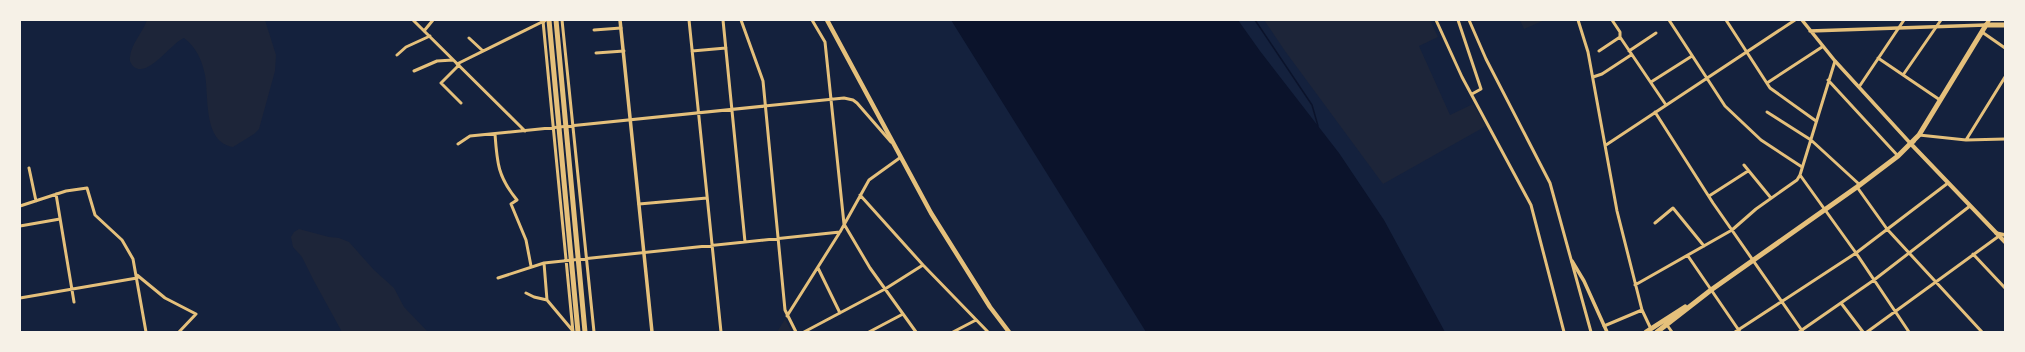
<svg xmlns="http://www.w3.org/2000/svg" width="2025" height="352" viewBox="0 0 2025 352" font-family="Lato,sans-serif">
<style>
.green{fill:#1d2539}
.water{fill:#0b132b}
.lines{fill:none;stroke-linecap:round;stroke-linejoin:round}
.stream{stroke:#0b132b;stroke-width:1.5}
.minor{stroke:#e5c07b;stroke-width:3}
.tertiary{stroke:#e5c07b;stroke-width:3.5}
.secondary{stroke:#e5c07b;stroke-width:4}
.primary{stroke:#e5c07b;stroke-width:4.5}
.trunk{stroke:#e5c07b;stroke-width:5}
</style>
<rect width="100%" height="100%" fill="#14213d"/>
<path class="green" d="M147 20H265L276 55 275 71 259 129 254 134 233 147C203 142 209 98 205 75 202 60 196 47 184 38 172 42 147 80 133 66 131 64 129 60 130 57 131 44 143 32 147 20Z
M1264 20H1430L1438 37 1419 46 1450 115 1473 104 1486 126 1383 184 1285 51Z
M1520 20H1545L1524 29Z
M299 229 329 237 339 238 349 242 374 270 394 288 404 307 428 332H342L314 281 302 257 293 247 291 237 294 232Z
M785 319 792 332H777Z"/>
<path class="water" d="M951 20H1238L1260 51 1339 153 1384 220 1445 332H1146Z"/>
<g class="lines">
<path class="stream" d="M1255 20 1312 105 1318 126"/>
<path class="minor" d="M413 20 525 131
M562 20 594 332
M689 20 721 332
M723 20 745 242
M741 20 763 81 785 310 796 332
M812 20 825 42 844 224 870 268 916 332
M1436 20 1462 77 1531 205 1564 332
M1458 20 1481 89 1472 94
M1469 20 1486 59 1550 183 1591 332
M1578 20 1588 52 1617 211 1642 310 1651 329
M1612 20 1620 32V37L1666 105
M1669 20 1725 106 1761 140 1802 167
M1726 20 1770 88 1816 121
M543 21 573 332
M594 30 621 28
M424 31 433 20
M1982 32 2005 48
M469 38 483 51
M692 51 726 48
M1599 51 1620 37
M1629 51 1656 33
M596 53 624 51
M397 55 406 47 430 36
M1878 58 1940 100
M457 64 546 20
M459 65 441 83 461 103
M414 71 437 61 453 60
M1903 75 1941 20
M1593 77 1602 74 1631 55
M1828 80 1898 156
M1651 82 1692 56
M1767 83 1822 47
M1859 87 1904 20
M1655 112 1713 203 1803 332
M1767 112 1811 140 1860 185
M495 134C497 163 498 177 517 200L511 204 526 240 531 266
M1919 135 1966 140 2005 139
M1966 140 2005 77
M458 144 470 136 844 98 853 100 857 103 891 142
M1606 145 1795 20
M1744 165 1771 198
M29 168 36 201
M1800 175 1856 253 1909 332
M1857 187 1887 229 1982 332
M56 194 74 302
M860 195 923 265 988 332
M1709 196 1748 171
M639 204 707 198
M20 206 66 191 87 188 95 215 122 240 133 259 146 332
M1655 223 1673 208 1704 246
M20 226 60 219
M1973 254 2005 288
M1688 256 1740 332
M544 263 547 300
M818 268 840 313
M137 275 165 298 196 314 179 332
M498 278 544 263 840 232
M1635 285 1732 230 1756 209 1797 180 1800 175 1835 61
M526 293 534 297 547 300 573 331
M20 298 137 278
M1841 303 1863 332
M787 316 840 232 869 180 901 157
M1667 325 1672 332
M1604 326 1642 310
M804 332 885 289 923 265
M869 332 903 314
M953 332 976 320
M1735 332 1856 253 1948 183
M1799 332 1874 280 1970 206
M1867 332 1999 236"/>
<path class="tertiary" d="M620 20 652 332
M1802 20 1835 61 1911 144
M1810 31 1986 25
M1996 233 2005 235
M1572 261 1584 281 1607 332"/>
<path class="secondary" d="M1985 27 1989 20
M1914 141 1911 144 2005 242"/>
<path class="primary" d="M827 20 931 213 990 307 1009 332"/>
<path class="trunk" d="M543 20V21
M549 20 578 332
M556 20 585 332
M1646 332 1685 307
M1657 332 1711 290 1857 187 1898 156 1919 135 1986 25H2005"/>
</g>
<rect width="2025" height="352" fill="none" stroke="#f6f1e7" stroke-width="42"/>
</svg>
